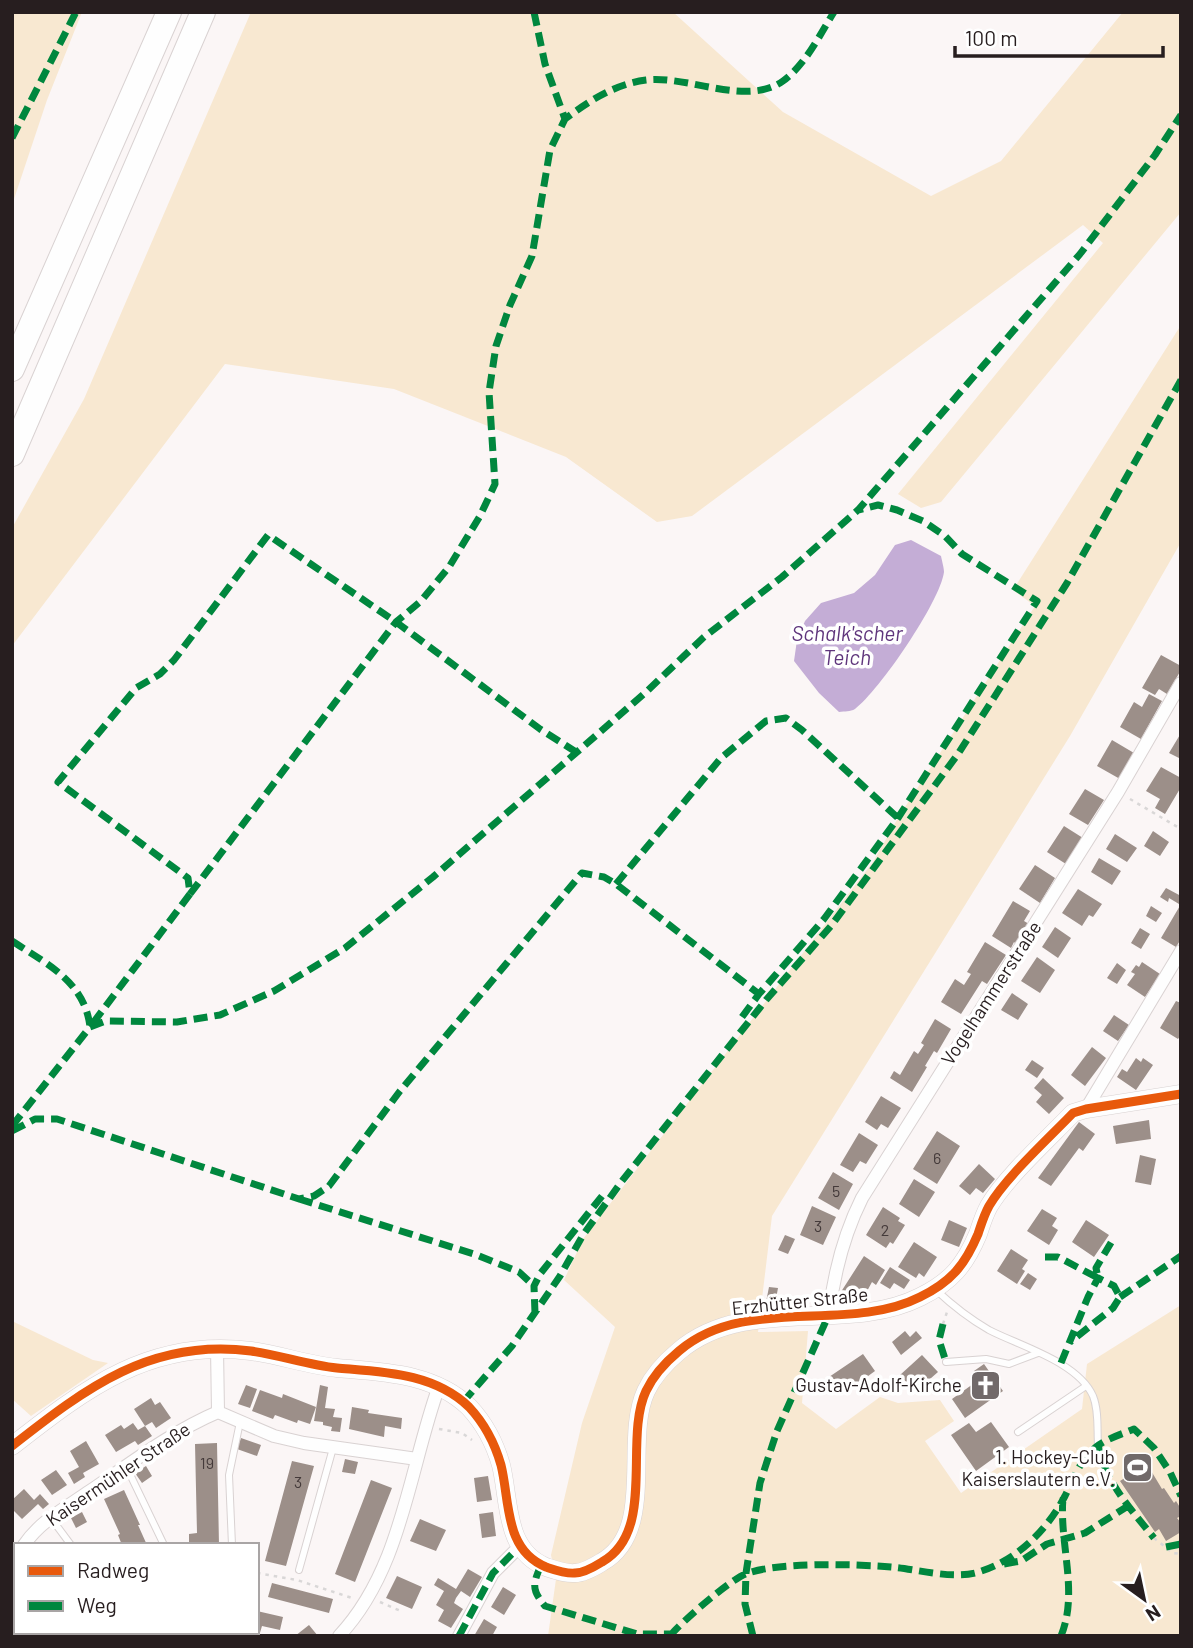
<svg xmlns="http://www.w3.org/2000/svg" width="1193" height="1648" viewBox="0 0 1193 1648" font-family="Barlow,sans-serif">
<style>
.green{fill:#f8e8d1}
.water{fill:#c4add6}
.building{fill:#9c8f89}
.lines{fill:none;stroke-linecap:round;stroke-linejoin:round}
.lane-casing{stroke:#d9d2d2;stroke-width:8}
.street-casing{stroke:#d9d2d2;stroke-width:14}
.secondary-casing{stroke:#d9d2d2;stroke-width:19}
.highway-casing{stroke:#d9d2d2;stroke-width:26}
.path{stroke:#d9d7d7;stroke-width:2.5;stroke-dasharray:3.5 5;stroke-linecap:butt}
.lane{stroke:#fefefe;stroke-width:6}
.street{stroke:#fefefe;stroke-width:12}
.secondary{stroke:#fefefe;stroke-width:18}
.highway{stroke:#fefefe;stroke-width:24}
.quiet{stroke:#00873e;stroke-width:7;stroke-dasharray:14 7;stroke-linecap:butt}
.cycleway-casing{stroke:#fff;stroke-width:13}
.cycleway{stroke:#e8590c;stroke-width:9}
.labels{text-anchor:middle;stroke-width:7;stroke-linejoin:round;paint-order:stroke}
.number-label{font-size:16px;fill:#443a3a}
.street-label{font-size:19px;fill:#271e1f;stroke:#fff}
.poi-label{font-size:19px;fill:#271e1f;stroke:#fff;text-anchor:end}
.water-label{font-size:21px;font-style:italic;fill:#5f357c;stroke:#fff}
</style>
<rect width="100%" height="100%" fill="#fbf6f6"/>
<path class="green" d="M12 12H82L47 100 12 205Z
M251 12H673L783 112 931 196 1001 161 1123 12H1181V212L941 502 921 508 898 494 1103 243 1083 225 692 516 657 522 566 457 394 389 225 364 12 646V528L84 399Z
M1181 325V542L1070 736 772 1216 758 1332 808 1331 802 1403 836 1429 880 1397 898 1403 940 1400 954 1421 925 1441 961 1493 1082 1409 1087 1364 1181 1305V1636H548L556 1579 551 1555 582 1423 615 1327 564 1280 583 1239 873 862 898 818 1035 606 1013 590Z
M12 1321 93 1360 108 1363 31 1416 12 1399Z"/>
<path class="water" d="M911 540 941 556C942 561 944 568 944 572 940 602 879 691 855 709 850 712 845 711 839 712L819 693 794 661 797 640 805 621 821 603 854 593 875 575 895 545Z"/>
<path class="building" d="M1161 655 1181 666V670L1167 694 1159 689 1155 695 1142 688Z
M1149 694 1162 701 1141 739 1120 727 1134 702 1142 707Z
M1181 733V759L1169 753Z
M1112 740 1134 753 1120 779 1097 766Z
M1161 767 1181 778V787L1165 814 1155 808 1160 799 1146 791Z
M1085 789 1104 800 1088 825 1069 814Z
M1064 826 1083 838 1066 864 1047 852Z
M1153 831 1169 842 1160 856 1144 846Z
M1115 834 1137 848 1127 862 1106 849Z
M1099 858 1121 871 1112 885 1091 872Z
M1035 865 1055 878 1040 903 1019 889Z
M1166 888 1181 896 1179 904 1169 898 1168 902 1160 897Z
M1078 889 1102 904 1093 917 1089 915 1082 926 1062 913Z
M1013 901 1030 911 1024 921 1029 924 1016 944 1014 942 1011 948 992 936Z
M1181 904V939L1176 947 1161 938Z
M1151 906 1162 913 1156 922 1146 916Z
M1055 927 1071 938 1058 958 1042 947Z
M1140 928 1150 934 1141 949 1131 943Z
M985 942 1006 955 987 984 982 981 961 1014 941 1002 955 979 964 985 971 974 967 972Z
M1037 957 1055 970 1040 993 1021 981Z
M1142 962 1160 974 1145 997 1127 985 1135 974 1131 972 1136 965 1139 967Z
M1117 963 1126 970 1117 984 1107 978Z
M1012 993 1028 1004 1018 1020 1001 1010Z
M1176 1001 1181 1003V1035L1178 1039 1160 1028Z
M1114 1015 1129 1025 1118 1041 1103 1031Z
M935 1019 951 1029 937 1053 934 1051 925 1066 927 1067 912 1092 890 1078 894 1071 900 1075 914 1051 918 1054 924 1045 921 1043Z
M1092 1047 1106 1058 1085 1086 1071 1075Z
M1136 1058 1141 1062 1143 1058 1153 1065 1136 1090 1117 1077 1122 1069 1127 1072Z
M1032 1060 1044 1068 1037 1078 1025 1070Z
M1043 1078 1064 1098 1049 1114 1036 1102 1042 1095 1034 1088Z
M881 1096 901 1108 888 1128 881 1124 877 1130 865 1122Z
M1149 1120 1151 1139 1116 1144 1113 1126Z
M1079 1122 1095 1134 1083 1151 1079 1148 1051 1186 1038 1178Z
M937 1131 960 1146 937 1184 913 1169Z
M859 1133 878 1145 866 1164 860 1161 853 1172 840 1165Z
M1140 1155 1156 1159 1151 1185 1135 1182Z
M979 1164 995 1179 983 1193 976 1188 970 1195 959 1186Z
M833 1172 853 1184 839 1210 818 1198Z
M914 1179 935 1192 919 1217 899 1204Z
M812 1206 836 1217 823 1245 800 1235Z
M883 1207 900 1218 898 1221 905 1225 893 1244 890 1242 886 1248 866 1235Z
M1042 1209 1057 1218 1052 1226 1058 1230 1049 1245 1027 1231Z
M949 1220 967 1228 959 1247 941 1240Z
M1086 1220 1109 1235 1094 1257 1072 1242Z
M785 1235 795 1239 788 1254 778 1250Z
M914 1242 937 1257 924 1277 919 1273 916 1278 898 1267Z
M1011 1249 1028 1260 1022 1269 1025 1271 1017 1284 997 1271Z
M864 1256 885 1270 876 1285 872 1282 866 1293 860 1290 852 1303 839 1295Z
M890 1267 910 1280 904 1289 894 1283 890 1289 880 1283Z
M1028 1273 1037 1279 1030 1290 1020 1284Z
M769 1287 778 1288 775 1304 766 1302Z
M905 1331 910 1337 916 1331 922 1338 901 1355 892 1342Z
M863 1354 875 1371 842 1395 829 1377Z
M922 1355 938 1372 915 1392 900 1375Z
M984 1364 1003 1391 965 1418 952 1399 980 1379 974 1371Z
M246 1385 257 1389 250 1408 238 1404Z
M320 1385 328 1387 325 1408 335 1409 333 1417 342 1418 340 1432 331 1431 332 1427 323 1425V1422L314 1421Z
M260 1390 282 1398 283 1394 316 1407 310 1424 298 1420 297 1423 275 1415 273 1419 252 1411Z
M151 1398 155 1405 160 1402 171 1418 156 1428 152 1422 145 1426 134 1409Z
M352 1407 369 1410 368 1413 402 1418 401 1429 385 1426 384 1437 349 1429Z
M991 1422 1009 1447 976 1471 951 1435 969 1423 976 1432Z
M133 1423 138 1430 145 1426 152 1436 138 1445 135 1441 116 1452 105 1435 121 1425 124 1429Z
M241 1438 261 1445 257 1456 237 1449Z
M86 1441 99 1464 83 1473 85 1477 74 1484 68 1473 79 1467 70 1451Z
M217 1443 219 1545H189V1534L197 1533 195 1444Z
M345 1459 358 1462 355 1474 342 1472Z
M292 1461 314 1466 286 1566 265 1561Z
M1147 1464 1162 1489 1164 1488 1174 1503 1176 1501 1181 1509V1516L1177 1518 1181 1523V1532L1166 1541 1159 1529 1155 1532 1120 1481Z
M146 1466 152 1476 142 1483 135 1473Z
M56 1470 67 1485 52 1495 41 1480Z
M488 1476 492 1500 477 1502 474 1478Z
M371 1480 392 1488 355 1582 335 1574Z
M24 1489 34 1500 40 1494 49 1504 43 1509 38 1504 22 1519 14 1511 12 1513V1500Z
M124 1490 140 1525H138L147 1545H122L118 1535 120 1534 104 1499Z
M82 1512 87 1522 76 1528 71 1518Z
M493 1512 496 1536 482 1538 479 1514Z
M420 1519 446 1530 436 1551 410 1541Z
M468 1569 482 1577 470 1597 461 1591 456 1598 454 1603 463 1609 451 1628 438 1621 444 1610 436 1605 444 1591 434 1585 438 1578 456 1589Z
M397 1576 422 1587 412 1609 386 1598Z
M272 1583 333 1599 329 1613 268 1597Z
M503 1587 516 1595 504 1615 491 1607Z
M257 1611 283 1617 280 1630 262 1626 259 1636H248L249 1632H257Z
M484 1619 497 1627 492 1636H474Z
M309 1625 318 1636H295Z
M187 1632H232L236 1636H187L185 1634Z"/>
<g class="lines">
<defs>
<path id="lane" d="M936 1290C952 1305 970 1319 989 1330 1020 1346 1078 1362 1093 1396 1099 1411 1097 1429 1098 1445
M946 1362 986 1359 1009 1364 1038 1353
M1018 1432 1086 1386
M126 1466 164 1545
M51 1518 71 1545
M232 1545 229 1475 240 1422
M299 1570 333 1448"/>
<path id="street" d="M1086 1109 1181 951
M829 1314C834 1273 843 1236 862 1198L1118 792 1181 683
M217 1348 218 1412
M24 1545C40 1521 67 1507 90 1491 131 1463 173 1431 218 1412L274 1436 304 1443 417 1459
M12 1562 16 1557
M12 1616 16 1621
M23 1632 26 1636
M339 1636C402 1569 409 1469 439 1386
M459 1636 493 1573 520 1546"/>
<path id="secondary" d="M12 1446C86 1388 151 1338 251 1351 280 1355 308 1365 337 1368 383 1372 434 1373 469 1407 484 1423 495 1444 501 1465 510 1501 504 1550 546 1567 555 1570 566 1574 575 1573 584 1573 594 1567 602 1562 657 1531 623 1440 646 1391 653 1376 667 1361 679 1351 746 1294 847 1334 920 1297 951 1282 965 1265 978 1234 981 1225 984 1215 989 1206 1006 1177 1048 1139 1073 1113L1086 1109 1181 1094"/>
<path id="highway" d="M12 369 169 12
M12 454 203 12"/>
</defs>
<use href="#lane" class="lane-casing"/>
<use href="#street" class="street-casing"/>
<use href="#secondary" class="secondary-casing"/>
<use href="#highway" class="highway-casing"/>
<path class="path" d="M1130 799 1181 829
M943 1324 947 1312
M439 1429 462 1433 472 1440
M1154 1538 1173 1553 1181 1554
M257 1573 297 1580 352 1598
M380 1602 403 1612
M125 1636 129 1632"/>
<use href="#lane" class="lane"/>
<use href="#street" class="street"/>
<use href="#secondary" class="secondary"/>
<use href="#highway" class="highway"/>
<path class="quiet" d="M534 12 545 64 565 119C589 101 615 84 646 80 688 75 747 107 783 81 806 64 819 36 834 12
M12 138 76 12
M616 884 721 758 766 721 786 718 802 730 898 818
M190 894 396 622 421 601 449 567 480 516 495 484 489 392 496 346 510 305 532 256 550 150 565 119
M12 941C47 964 85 982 90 1027L190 894 188 878 58 782 136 688 160 674 174 660 268 535 396 622 540 729 576 752
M742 1017 759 994 824 919 898 818 1037 601 962 554 945 536 923 521 897 510 878 505 858 510
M12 1126 90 1027 106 1021 177 1022 220 1015 274 991 345 948 433 877 645 693 704 637 782 577 858 510 1080 254 1155 155 1181 115
M12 1131 35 1119H57L299 1199 314 1196 329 1186 400 1091 582 873 604 877 616 884 759 994
M299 1199 477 1255 519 1272 534 1286
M1045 1257H1058L1098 1278 1096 1268 1112 1241
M1120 1297 1181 1256
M535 1313 534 1286 540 1274 606 1191
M943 1324 939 1340 946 1362
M1061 1363 1088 1297 1098 1278 1114 1286 1120 1297 1113 1308 1070 1342
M463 1402 512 1346 560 1276 583 1235 622 1181 766 1000 831 926 958 754 1067 583 1181 380
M1098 1445C1106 1483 1130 1508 1154 1538
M1166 1547 1181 1544
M1004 1564 1021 1561 1047 1544 1085 1533 1128 1506
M541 1565C533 1584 531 1589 545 1606L637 1634H671
M459 1636 493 1573 520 1546
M670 1636C681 1622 733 1577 748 1573 781 1562 855 1564 891 1567 916 1569 950 1579 975 1573 1015 1562 1046 1532 1065 1496 1074 1478 1080 1460 1096 1447 1106 1439 1122 1434 1134 1429L1154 1448 1170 1472 1181 1496
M753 1636 745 1604 746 1573 760 1483 777 1431 829 1314
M1061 1636C1079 1592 1059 1544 1063 1498"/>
<defs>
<path id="cycleway" d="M12 1446C86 1388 151 1338 251 1351 280 1355 308 1365 337 1368 383 1372 434 1373 469 1407 484 1423 495 1444 501 1465 510 1501 504 1550 546 1567 555 1570 566 1574 575 1573 584 1573 594 1567 602 1562 657 1531 623 1440 646 1391 653 1376 667 1361 679 1351 746 1294 847 1334 920 1297 951 1282 965 1265 978 1234 981 1225 984 1215 989 1206 1006 1177 1048 1139 1073 1113L1086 1109 1181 1094"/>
</defs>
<use href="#cycleway" class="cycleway-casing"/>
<use href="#cycleway" class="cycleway"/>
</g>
<defs>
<symbol id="church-square" viewBox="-11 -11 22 22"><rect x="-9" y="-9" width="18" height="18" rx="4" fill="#716a6a" stroke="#fff"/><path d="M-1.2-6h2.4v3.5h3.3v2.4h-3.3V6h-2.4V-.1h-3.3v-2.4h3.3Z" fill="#fff"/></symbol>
<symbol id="stadium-square" viewBox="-11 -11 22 22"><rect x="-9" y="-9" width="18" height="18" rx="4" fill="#716a6a" stroke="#fff"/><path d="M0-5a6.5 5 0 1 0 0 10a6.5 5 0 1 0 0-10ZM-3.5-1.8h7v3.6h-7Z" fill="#fff"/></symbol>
</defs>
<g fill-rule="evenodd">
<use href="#church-square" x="968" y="1368" width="35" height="35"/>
<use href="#stadium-square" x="1120" y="1450" width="35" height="35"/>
</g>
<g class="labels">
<g class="number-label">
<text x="937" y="1164">6</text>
<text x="836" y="1197">5</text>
<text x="818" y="1232">3</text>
<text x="885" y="1236">2</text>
<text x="207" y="1469">19</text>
<text x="298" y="1488">3</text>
</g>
<g class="street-label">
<text transform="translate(991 993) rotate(-57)" y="7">Vogelhammerstraße</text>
<text transform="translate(800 1301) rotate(-6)" y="7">Erzhütter Straße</text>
<text transform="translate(118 1474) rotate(-34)" y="7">Kaisermühler Straße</text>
</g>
<g class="poi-label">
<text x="962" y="1392">Gustav-Adolf-Kirche</text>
<text x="1115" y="1464">1. Hockey-Club<tspan x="1115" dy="22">Kaiserslautern e.V.</tspan></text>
</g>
<g class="water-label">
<text x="847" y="641">Schalk'scher<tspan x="847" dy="24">Teich</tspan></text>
</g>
</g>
<rect width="1193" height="1648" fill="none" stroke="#271e1f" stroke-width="28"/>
<rect x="14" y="1543" width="245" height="91" fill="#ffffff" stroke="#a9a5a5" stroke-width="2"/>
<rect x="28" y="1566" width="35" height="10" fill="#e8590c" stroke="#a9a5a5" stroke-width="2"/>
<text x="77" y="1578" font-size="21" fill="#271e1f">Radweg</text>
<rect x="28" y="1601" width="35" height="10" fill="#00873e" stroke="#a9a5a5" stroke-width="2"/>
<text x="77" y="1613" font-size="21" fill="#271e1f">Weg</text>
<g transform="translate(1144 1599) rotate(147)" stroke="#ffffff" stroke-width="5" paint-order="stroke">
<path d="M0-5L12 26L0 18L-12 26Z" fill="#271e1f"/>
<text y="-10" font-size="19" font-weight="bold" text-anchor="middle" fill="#271e1f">N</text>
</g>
<path d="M955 46v10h208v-10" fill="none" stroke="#271e1f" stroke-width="3.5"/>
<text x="965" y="46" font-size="21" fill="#271e1f" stroke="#ffffff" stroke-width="5" paint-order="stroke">100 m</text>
</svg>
